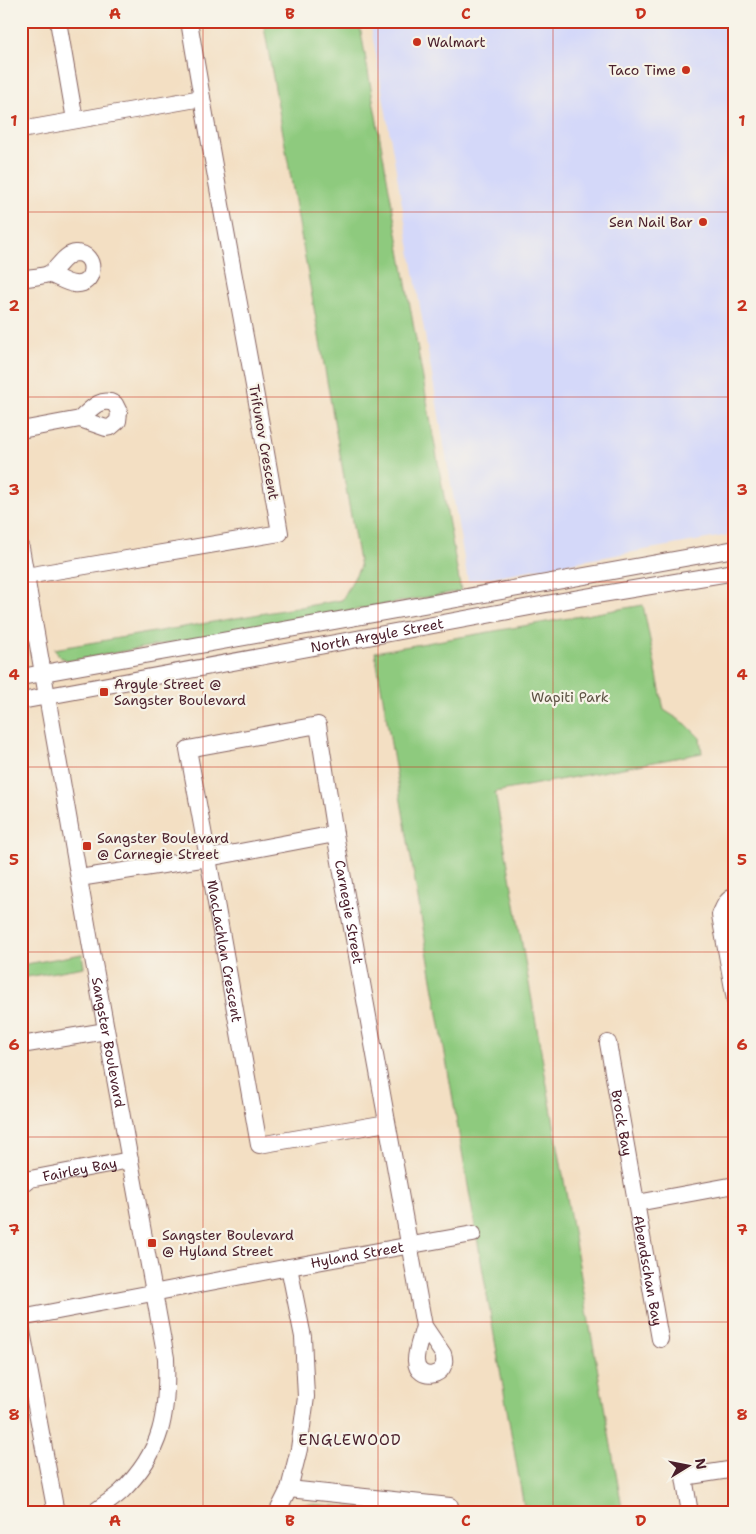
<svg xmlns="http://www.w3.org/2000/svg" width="756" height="1534" viewBox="0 0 756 1534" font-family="'Shantell Sans',sans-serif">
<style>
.built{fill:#d4d8f9}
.green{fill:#8eca7e;stroke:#6c7454}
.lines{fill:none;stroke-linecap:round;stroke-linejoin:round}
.minor-casing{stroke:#856260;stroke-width:18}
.minor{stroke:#fff;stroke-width:16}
.grid{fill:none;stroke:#c8321e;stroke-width:1;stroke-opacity:0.55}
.poi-dot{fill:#c8321e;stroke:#f7f3e8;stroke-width:2}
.labels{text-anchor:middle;stroke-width:4.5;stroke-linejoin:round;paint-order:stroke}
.poi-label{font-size:14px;fill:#4a1f2b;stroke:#f7f3e8;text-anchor:start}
.street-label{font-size:14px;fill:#4a1f2b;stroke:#f7f3e8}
.park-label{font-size:14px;fill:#5e5244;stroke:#f7f3e8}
.neighbourhood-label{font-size:15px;letter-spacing:1px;fill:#4a1f2b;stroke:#f7f3e8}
.neatline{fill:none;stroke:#c8321e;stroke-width:2}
.grid-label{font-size:16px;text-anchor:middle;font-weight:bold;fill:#c8321e}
</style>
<rect width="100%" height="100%" fill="#f7f3e8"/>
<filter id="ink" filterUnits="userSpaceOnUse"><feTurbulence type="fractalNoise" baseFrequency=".02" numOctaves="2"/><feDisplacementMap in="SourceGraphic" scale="10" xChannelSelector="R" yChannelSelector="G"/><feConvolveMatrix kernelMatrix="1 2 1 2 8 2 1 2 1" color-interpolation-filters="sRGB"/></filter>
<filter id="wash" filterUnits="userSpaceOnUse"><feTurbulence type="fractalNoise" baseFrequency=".0096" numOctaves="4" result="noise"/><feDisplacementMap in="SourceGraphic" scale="20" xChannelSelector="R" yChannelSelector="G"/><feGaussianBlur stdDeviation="1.12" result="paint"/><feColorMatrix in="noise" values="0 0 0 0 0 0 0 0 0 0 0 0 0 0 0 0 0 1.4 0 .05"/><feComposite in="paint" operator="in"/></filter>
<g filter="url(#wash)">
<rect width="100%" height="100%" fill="#f3dfc3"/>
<path class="built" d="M370 21H735V534L468 581Z"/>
<path class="green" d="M263 21H359L461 591 69 661 60 657 54 649 342 600 360 567Z
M643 605 664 710 686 724 700 738 702 753 495 792 623 1513H525L375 652Z
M82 954 84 967 21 978V965Z
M301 1504H310L419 1513H292L294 1509Z"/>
</g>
<g filter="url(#ink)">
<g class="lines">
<defs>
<g id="minor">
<path d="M58 21 75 120"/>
<path d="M21 130 202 98"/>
<path d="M21 279C29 277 41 277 48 274 59 269 63 254 76 253 98 253 96 287 74 284 66 283 57 277 49 274"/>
<path d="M21 430 80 419 106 428 111 427 118 421 119 412 115 404C100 396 90 410 80 419"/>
<path id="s1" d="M21 548 91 947 166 1358C168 1414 163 1451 121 1492 112 1500 102 1506 93 1513"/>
<path d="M26 576 280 533C251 362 217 192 189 21"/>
<path d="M21 677 735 549"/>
<path id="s2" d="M21 701 579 598 735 572"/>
<path id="s3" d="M335 834 318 725 188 749 208 858 259 1145 387 1123"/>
<path id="s4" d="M79 878 208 858 335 834 424 1326C422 1335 415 1353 416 1361 417 1383 451 1377 443 1354L424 1326"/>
<path d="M735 896C726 899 724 907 720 915L735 1000"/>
<path id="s5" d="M608 1043 660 1339"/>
<path d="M21 1045 106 1031"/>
<path id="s6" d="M21 1186 30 1179 130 1160"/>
<path d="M637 1203 735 1185"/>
<path id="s7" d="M21 1318 289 1267 473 1234"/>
<path d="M21 1326 56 1513"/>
<path d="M289 1489 450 1506 451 1513"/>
<path d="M277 1513 289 1489 299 1449 306 1397 303 1337 289 1267"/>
<path d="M690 1513 684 1477 735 1469"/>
</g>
</defs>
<use href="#minor" class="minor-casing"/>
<use href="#minor" class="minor"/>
</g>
</g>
<path class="grid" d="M203 21V1513M378 21V1513M553 21V1513M21 212H735M21 397H735M21 582H735M21 767H735M21 952H735M21 1137H735M21 1322H735"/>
<g class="poi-dot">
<circle cx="417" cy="42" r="5"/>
<circle cx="686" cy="70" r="5"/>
<circle cx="703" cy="222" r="5"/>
<rect x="99" y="687" width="10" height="10" rx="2.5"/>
<rect x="82" y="841" width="10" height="10" rx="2.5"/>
<rect x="147" y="1238" width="10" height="10" rx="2.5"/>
</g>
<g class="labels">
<g class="poi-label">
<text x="427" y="47">Walmart</text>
<text x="676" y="75" text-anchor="end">Taco Time</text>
<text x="693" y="227" text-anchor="end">Sen Nail Bar</text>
<text x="114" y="689">Argyle Street @<tspan x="114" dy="16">Sangster Boulevard</tspan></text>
<text x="97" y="843">Sangster Boulevard<tspan x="97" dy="16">@ Carnegie Street</tspan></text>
<text x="162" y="1240">Sangster Boulevard<tspan x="162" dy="16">@ Hyland Street</tspan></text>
</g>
<g class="street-label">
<text transform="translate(264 442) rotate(80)" y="5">Trifunov Crescent</text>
<text dy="5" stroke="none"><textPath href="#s2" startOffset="362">North Argyle Street</textPath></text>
<text dy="5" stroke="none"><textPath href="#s4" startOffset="339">Carnegie Street</textPath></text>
<text dy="5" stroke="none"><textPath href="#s3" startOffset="448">MacLachlan Crescent</textPath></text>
<text dy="5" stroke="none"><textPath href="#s1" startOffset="502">Sangster Boulevard</textPath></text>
<text dy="5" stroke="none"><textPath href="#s5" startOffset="81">Brock Bay</textPath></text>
<text dy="5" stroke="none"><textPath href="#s6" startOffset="62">Fairley Bay</textPath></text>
<text dy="5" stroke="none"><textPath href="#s7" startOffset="342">Hyland Street</textPath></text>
<text dy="5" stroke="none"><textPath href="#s5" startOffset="231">Abendschan Bay</textPath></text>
</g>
<g class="park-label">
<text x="570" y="702">Wapiti Park</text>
</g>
<g class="neighbourhood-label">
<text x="350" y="1445">ENGLEWOOD</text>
</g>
</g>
<rect width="756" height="1534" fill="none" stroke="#f7f3e8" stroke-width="55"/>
<g transform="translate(688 1466) rotate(80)" stroke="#f7f3e8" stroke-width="4" paint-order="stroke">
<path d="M0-4L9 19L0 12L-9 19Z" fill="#4a1f2b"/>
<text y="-8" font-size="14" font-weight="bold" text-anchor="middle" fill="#4a1f2b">N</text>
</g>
<rect x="28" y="28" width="700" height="1478" class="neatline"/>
<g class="grid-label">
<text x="115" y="19">A</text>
<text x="290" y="19">B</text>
<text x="466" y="19">C</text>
<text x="641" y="19">D</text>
<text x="14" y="126">1</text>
<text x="742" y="126">1</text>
<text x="14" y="311">2</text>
<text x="742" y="311">2</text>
<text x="14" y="495">3</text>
<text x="742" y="495">3</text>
<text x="14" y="680">4</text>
<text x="742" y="680">4</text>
<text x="14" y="865">5</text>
<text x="742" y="865">5</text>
<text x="14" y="1050">6</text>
<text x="742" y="1050">6</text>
<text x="14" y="1235">7</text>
<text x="742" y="1235">7</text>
<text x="14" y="1420">8</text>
<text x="742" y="1420">8</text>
<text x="115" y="1526">A</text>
<text x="290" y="1526">B</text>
<text x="466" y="1526">C</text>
<text x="641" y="1526">D</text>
</g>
</svg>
